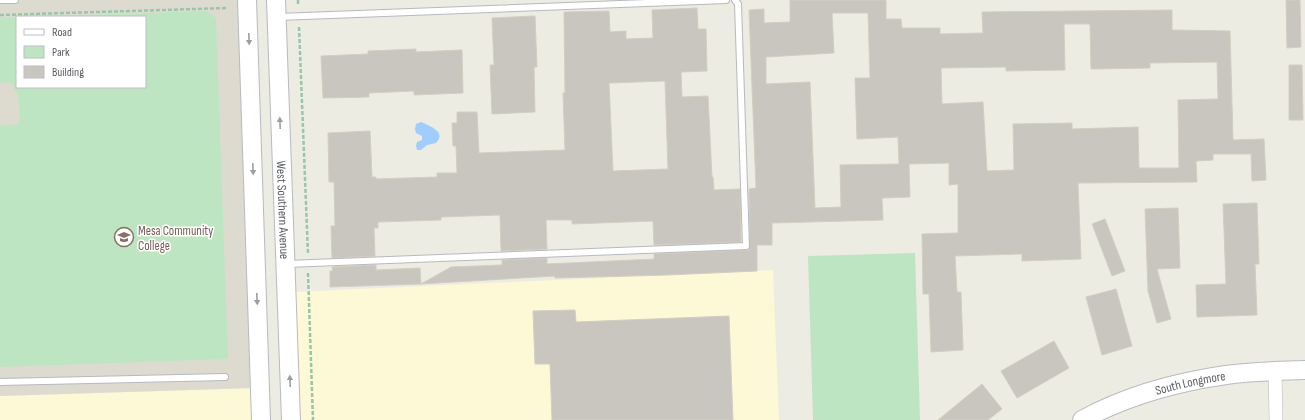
<svg xmlns="http://www.w3.org/2000/svg" width="1305" height="420" viewBox="0 0 1305 420" font-family="'Sofia Sans Condensed',sans-serif">
<style>
.commercial{fill:#fdf8d6}
.education{fill:#dddbd0;fill-rule:evenodd}
.green{fill:#bee5c2}
.water{fill:#a0ccfe}
.building{fill:#c8c6bf;stroke:#d2cec0;fill-rule:evenodd}
.lines{fill:none;stroke-linecap:round;stroke-linejoin:round}
.lane-casing{stroke:#b7b9be;stroke-width:8}
.street-casing{stroke:#b7b9be;stroke-width:14}
.secondary-casing{stroke:#b7bac0;stroke-width:20}
.path{stroke:#97c6a9;stroke-width:2.5;stroke-dasharray:4 2;stroke-linecap:butt}
.lane{stroke:#fff;stroke-width:6}
.street{stroke:#fff;stroke-width:13}
.secondary{stroke:#fff;stroke-width:18}
.oneway{fill:#9c9ea1}
.labels{text-anchor:middle;stroke-width:3;stroke-linejoin:round;paint-order:stroke}
.street-label{font-size:13px;fill:#5a5d63;stroke:#fff}
.education-label{font-size:13px;fill:#785e54;stroke:#fff;text-anchor:start}
</style>
<rect width="100%" height="100%" fill="#edece2"/>
<path class="commercial" d="M773 270 779 420H299L295 292Z
M254 388 253 420H0V396Z"/>
<path class="education" d="M0 0H239L254 388 0 396ZM17 17H145V87H17Z"/>
<path class="green" d="M206 11 216 18 228 359 0 367V126L19 124C20 107 21 97 11 83L0 82V18L17 17V87H145V17H28Z
M915 253 920 420H813L808 256Z"/>
<path class="water" d="M421 122C430 126 447 132 436 143L427 145 421 150H417L416 146 417 142 422 140V136L416 133 415 129 416 124Z"/>
<path class="building" d="M790 0H886V19H901L902 28H940V34L983 33 982 12 1172 10V30L1230 31 1233 140 1264 139 1266 180 1252 181 1251 154H1213V160L1196 161 1197 182 1078 183 1081 259 1022 261V254L955 256 957 292H961L963 350 931 352 929 294H923L922 234 958 233V184L949 185V163L909 164 910 197 882 198 883 220 772 223V245H757V271L667 275 555 278V276L421 284 451 267 502 265V260L547 258V264L654 259V254L749 250 750 246 749 189 756 188 749 10 764 9V23L790 22ZM832 13H868L870 78H855L857 139 898 137 899 164 840 165 841 207 815 208 810 82 766 84V57L834 53ZM1064 24H1090L1091 69 1150 68V63L1217 62 1218 99 1178 100 1179 168H1139L1138 127 1072 129V123L1013 124 1014 170 987 171 983 102 942 104 941 68 1006 67V71L1065 70Z
M1286 0H1300L1301 47 1287 48Z
M697 8 698 29H706L707 71 681 72 682 97 708 96 712 177H713L714 190 740 189 741 242 654 245 653 221 572 224V220H546L547 249 501 251 500 215 441 217V220L378 222V228H374L375 256 332 258 331 226H335L334 182H329L328 133 370 131 372 177H376V179L437 177V173H457L456 146H453L452 123H457V112H477L479 153 565 150 563 93H565L564 12 609 11 610 32 626 31V39L653 38 652 10ZM665 81 668 169 613 171 609 83Z
M535 16 537 67H534L535 112 492 114 490 65H494L492 18Z
M416 49V52L462 50 463 93 414 95V91L369 93V97L323 98 321 56 368 54V51Z
M1289 65H1302L1303 120H1289Z
M1257 203 1259 264H1255L1257 315 1197 317 1196 285 1226 284 1223 204Z
M1178 208 1180 268 1157 269 1171 319 1157 323 1148 291 1145 209Z
M1105 219 1125 271 1112 276 1092 224Z
M376 265V270L420 268 421 284 330 287V271H333L332 267Z
M1116 289 1132 346 1102 355 1086 297Z
M575 310 576 322 729 316 733 420H552L550 364H535L533 311Z
M1054 341 1069 368 1017 398 1001 371Z
M982 384 1002 409 988 420H938Z"/>
<g class="lines">
<defs>
<path id="lane" d="M0 0H15
M278 17 726 0
M287 264 746 246 738 4 735 0
M0 382 225 377"/>
<path id="street" d="M1275 371 1276 420"/>
<g id="secondary">
<path d="M247 0 261 420"/>
<path id="s1" d="M276 0 291 420"/>
<path id="s2" d="M1082 420C1126 396 1177 382 1226 375 1252 371 1279 371 1305 370"/>
</g>
</defs>
<use href="#lane" class="lane-casing"/>
<use href="#street" class="street-casing"/>
<use href="#secondary" class="secondary-casing"/>
<path class="path" d="M298 0V6
M0 15 228 8
M299 27 308 254
M308 273 313 420"/>
<use href="#lane" class="lane"/>
<use href="#street" class="street"/>
<use href="#secondary" class="secondary"/>
</g>
<defs><path id="oneway-solid" d="M-6-.8H1V-3.2L6.5 0L1 3.2V.8H-6Z"/></defs>
<g class="oneway">
<use href="#oneway-solid" transform="translate(249 39) rotate(88)"/>
<use href="#oneway-solid" transform="translate(280 123) rotate(-92)"/>
<use href="#oneway-solid" transform="translate(253 169) rotate(88)"/>
<use href="#oneway-solid" transform="translate(257 299) rotate(88)"/>
<use href="#oneway-solid" transform="translate(290 381) rotate(-92)"/>
</g>
<defs>
<symbol id="university-ring" viewBox="-11 -11 22 22"><circle r="9.5" fill="#fff" stroke="#8d6e63" stroke-width="1.5"/><path d="M0-5L7-2L0 1L-7-2ZM-4 1L0 2.5L4 1V4Q0 6-4 4Z" fill="#8d6e63"/></symbol>
</defs>
<g fill-rule="evenodd">
<use href="#university-ring" x="113" y="226" width="22" height="22"/>
</g>
<g class="labels">
<g class="street-label">
<text dy="5" stroke="none"><textPath href="#s1" startOffset="210">West Southern Avenue</textPath></text>
<text dy="5" stroke="none"><textPath href="#s2" startOffset="115">South Longmore</textPath></text>
</g>
<g class="education-label">
<text x="138" y="235">Mesa Community<tspan x="138" dy="15">College</tspan></text>
</g>
</g>
<rect x="16" y="16" width="130" height="72" fill="#ffffff" stroke="#bdbec1"/>
<rect x="24" y="29" width="20" height="6" fill="#ffffff" stroke="#bdbec1"/>
<text x="52" y="36" font-size="12" fill="#5a5d63">Road</text>
<rect x="24" y="46" width="20" height="12" fill="#bee5c2" stroke="#bdbec1"/>
<text x="52" y="56" font-size="12" fill="#5a5d63">Park</text>
<rect x="24" y="66" width="20" height="12" fill="#c8c6bf" stroke="#bdbec1"/>
<text x="52" y="76" font-size="12" fill="#5a5d63">Building</text>
</svg>
